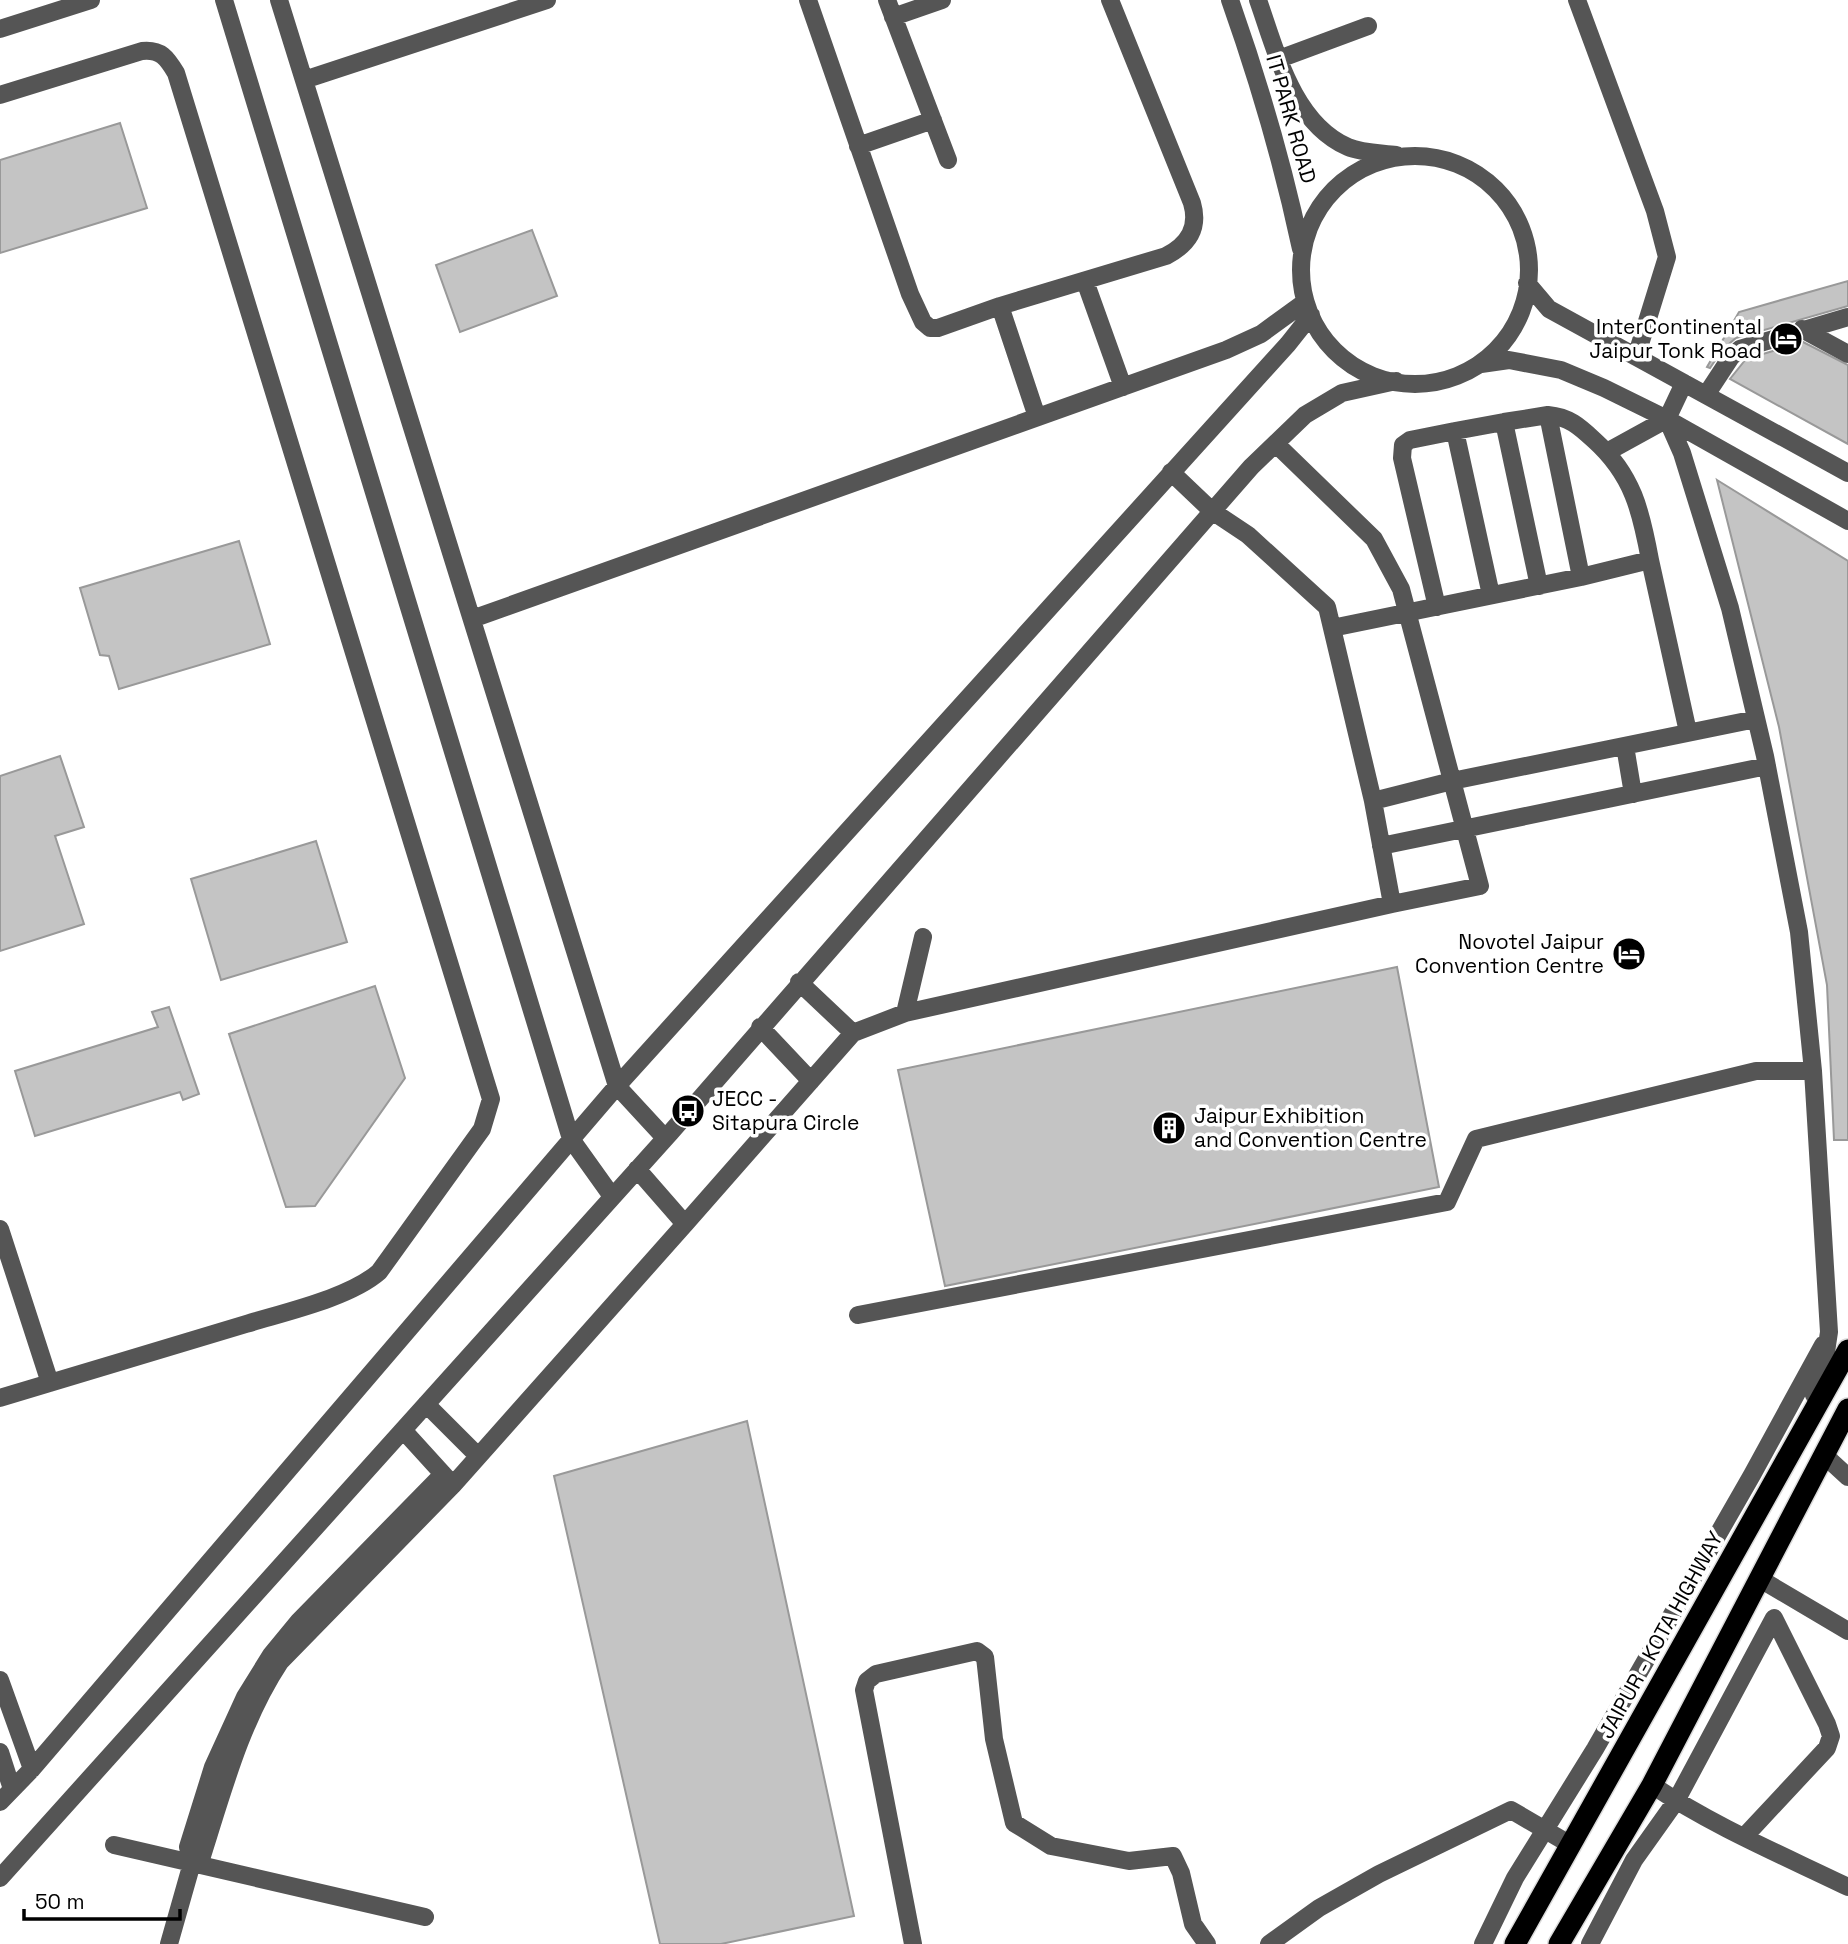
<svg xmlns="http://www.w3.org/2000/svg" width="1848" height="1944" viewBox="0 0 1848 1944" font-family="'Space Grotesk',sans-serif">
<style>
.building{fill:#c4c4c4;stroke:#999;stroke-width:2}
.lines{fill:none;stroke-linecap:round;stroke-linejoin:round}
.highway-casing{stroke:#dbdbdb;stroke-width:24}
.minor{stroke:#555;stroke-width:18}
.highway{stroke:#000;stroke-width:21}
.labels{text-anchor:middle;stroke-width:7;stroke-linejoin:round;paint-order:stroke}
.street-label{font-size:21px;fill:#000;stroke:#fff}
.poi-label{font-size:21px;fill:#000;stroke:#fff;text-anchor:end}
</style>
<rect width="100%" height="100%" fill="#fff"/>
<path class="building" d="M120 123 147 208 0 253V160Z
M532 230 557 296 460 332 436 265Z
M1848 281V306L1736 338 1723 349 1710 368 1707 367 1739 312Z
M1803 342 1848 365V444L1730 379 1746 359Z
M1717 480 1848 561V1140H1834L1827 985 1779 727Z
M239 541 270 644 119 689 109 656 100 655 80 588Z
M60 756 84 827 55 836 84 924 0 951V776Z
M316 841 347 942 221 980 191 879Z
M1397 967 1439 1187 945 1286 898 1070Z
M375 986 405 1078 315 1206 286 1207 229 1034Z
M169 1007 199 1094 183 1100 180 1092 35 1136 15 1071 158 1027 152 1012Z
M747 1421 854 1916 721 1944H660L554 1476Z"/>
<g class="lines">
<defs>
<path id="highway" d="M1515 1944 1848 1350
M1559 1944 1652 1785 1848 1409"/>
</defs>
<use href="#highway" class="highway-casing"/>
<path class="minor" d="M224 0 571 1139 611 1195
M279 0 617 1086 665 1138
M808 0 910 294 923 322 930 328H938L1000 306 1166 256C1189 244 1199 227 1192 203L1110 0
M887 0 948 160
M1230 0C1259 82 1283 164 1301 249
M1258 0C1276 51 1293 123 1348 147 1362 153 1381 153 1396 155
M1577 0 1655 211 1667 257 1636 357
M893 17 942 0
M0 29 91 0
M1279 59 1368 26
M304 80 547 0
M0 95 142 51C161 49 167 58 176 73L491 1099 482 1129 379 1272C349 1298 285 1312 246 1324 164 1349 82 1373 0 1398
M858 146 933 120
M1301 270a114 114 0 1 1 228 0a114 114 0 1 1-228 0Z
M1085 281 1123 387
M1527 283 1549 309 1848 473
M1000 306 1037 417
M1802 329 1848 354
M1481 364 1509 360 1561 370 1604 388 1667 419 1848 521
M1706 395 1731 357 1740 349 1848 317
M1667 419 1682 453 1730 608 1765 756 1799 932 1813 1071 1829 1332 1823 1372 1814 1395
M1276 444 1374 539 1401 589 1480 886 1392 904
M1607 452 1667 419 1684 383
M1581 577 1548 415C1569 417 1579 426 1594 440 1633 475 1641 511 1650 560
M1539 586 1504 422 1548 415
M1491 595 1455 431 1504 422
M1437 607 1402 458 1403 445 1410 440 1455 431
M472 619 1226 350 1261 334 1305 302
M1332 628 1581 577 1650 560 1688 732
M1625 746 1633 794
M1373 801 1452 781 1756 719
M1381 846 1767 766
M799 982 853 1033 905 1013 923 937
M905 1013 1392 904 1373 801 1327 607 1248 535 1212 511 1171 472
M760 1027 811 1081
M685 1224 853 1033
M0 1229 50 1383
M858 1315 1447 1202 1476 1139 1756 1071H1813
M426 1404 478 1456
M403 1430 453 1485 685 1224 637 1169
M1824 1455 1848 1477
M1760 1579 1848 1631
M0 1680 32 1769
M0 1752 12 1789
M1652 1785C1713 1826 1782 1855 1848 1887
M0 1802 32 1769 617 1086 1288 344 1311 315
M114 1845 425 1917
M192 1863 202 1856C223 1790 241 1721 280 1662L453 1485
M0 1878 671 1132 1251 467 1305 415 1342 393 1396 381
M169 1944 192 1863 188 1847 213 1767 245 1697 271 1655 299 1621 443 1474
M913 1944 864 1690 867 1681 876 1674 977 1651 985 1657 994 1739 1014 1823 1051 1846 1129 1861 1173 1856 1181 1873 1193 1924 1207 1944
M1269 1944 1319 1908 1379 1874 1511 1810 1571 1845
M1483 1944 1515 1878 1595 1749 1752 1475 1823 1345
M1590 1944 1634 1860 1676 1801 1774 1618 1827 1724 1831 1736 1827 1748 1744 1837"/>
<use href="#highway" class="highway"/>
</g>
<defs>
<symbol id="hotel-disc" viewBox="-11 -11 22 22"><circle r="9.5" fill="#000" stroke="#fff"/><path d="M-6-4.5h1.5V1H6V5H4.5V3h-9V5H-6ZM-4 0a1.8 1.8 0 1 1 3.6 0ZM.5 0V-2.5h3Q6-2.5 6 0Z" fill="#fff"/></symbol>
<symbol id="bus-disc" viewBox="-11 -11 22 22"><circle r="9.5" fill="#000" stroke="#fff"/><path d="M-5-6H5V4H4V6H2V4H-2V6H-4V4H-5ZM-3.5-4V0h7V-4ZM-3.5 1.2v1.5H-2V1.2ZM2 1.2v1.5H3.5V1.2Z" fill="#fff"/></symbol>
<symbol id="building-disc" viewBox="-11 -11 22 22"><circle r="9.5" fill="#000" stroke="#fff"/><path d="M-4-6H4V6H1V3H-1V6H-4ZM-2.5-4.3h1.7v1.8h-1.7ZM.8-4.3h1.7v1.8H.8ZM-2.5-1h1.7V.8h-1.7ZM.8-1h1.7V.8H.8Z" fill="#fff"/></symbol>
</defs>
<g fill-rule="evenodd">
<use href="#hotel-disc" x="1767" y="320" width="38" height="38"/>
<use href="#hotel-disc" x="1610" y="935" width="38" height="38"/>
<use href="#bus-disc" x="669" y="1092" width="38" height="38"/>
<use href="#building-disc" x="1150" y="1109" width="38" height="38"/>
</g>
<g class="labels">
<g class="street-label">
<text transform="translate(1291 119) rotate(74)" y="7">IT PARK ROAD</text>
<text transform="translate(1661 1635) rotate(-61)" y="7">JAIPUR - KOTA HIGHWAY</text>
</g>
<g class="poi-label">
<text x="1762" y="334">InterContinental<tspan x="1762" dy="24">Jaipur Tonk Road</tspan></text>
<text x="1604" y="949">Novotel Jaipur<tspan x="1604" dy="24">Convention Centre</tspan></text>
<text x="712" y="1106" text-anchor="start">JECC -<tspan x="712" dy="24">Sitapura Circle</tspan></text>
<text x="1194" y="1123" text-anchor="start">Jaipur Exhibition<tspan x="1194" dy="24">and Convention Centre</tspan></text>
</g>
</g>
<path d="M24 1909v10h156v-10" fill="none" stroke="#000000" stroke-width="3.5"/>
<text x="35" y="1909" font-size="21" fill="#000000" stroke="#ffffff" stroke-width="5" paint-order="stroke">50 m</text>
</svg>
